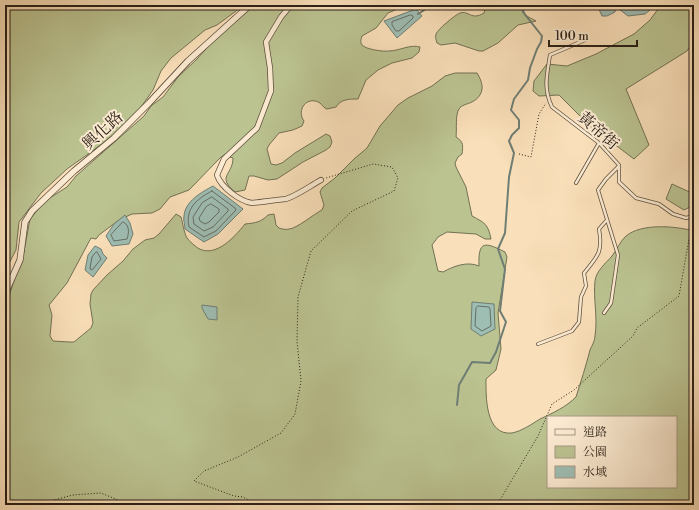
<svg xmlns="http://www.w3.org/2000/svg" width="699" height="510" viewBox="0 0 699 510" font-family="'Libre Bodoni','Noto Serif TC',serif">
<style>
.green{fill:#bbc391;stroke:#727154;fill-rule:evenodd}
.water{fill:#9ebdb3;stroke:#6f7e74}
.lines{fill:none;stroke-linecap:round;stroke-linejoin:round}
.shore{stroke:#646e64;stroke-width:1}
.stream{stroke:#6f7e74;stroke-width:2}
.service-casing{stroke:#5d4f3f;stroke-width:4}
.minor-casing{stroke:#5d4f3f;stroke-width:6}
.tertiary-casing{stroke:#5d4f3f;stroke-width:7}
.path{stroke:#291f16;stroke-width:1;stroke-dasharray:1 2;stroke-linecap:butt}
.service{stroke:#fcebd2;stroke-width:2.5}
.minor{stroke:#fcebd2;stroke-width:4.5}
.tertiary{stroke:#fcebd2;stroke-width:5.5}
.labels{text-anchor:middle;stroke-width:4;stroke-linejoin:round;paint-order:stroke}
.street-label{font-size:16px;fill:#291f16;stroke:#fcebd2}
</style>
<rect width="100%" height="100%" fill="#fae0ba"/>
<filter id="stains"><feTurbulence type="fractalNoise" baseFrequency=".005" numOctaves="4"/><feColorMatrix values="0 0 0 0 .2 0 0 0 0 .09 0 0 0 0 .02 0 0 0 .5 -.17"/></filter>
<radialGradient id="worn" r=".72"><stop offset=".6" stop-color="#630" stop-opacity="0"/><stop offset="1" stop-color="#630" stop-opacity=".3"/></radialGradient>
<path class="green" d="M5 5H242L236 11 217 25 205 30 171 58 161 71 153 90 141 107 109 139 67 169 41 193 19 222 16 250 5 271Z
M255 5H407L388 13 376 28 362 36C361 39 360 42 362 45 365 49 383 52 389 51 399 51 410 44 420 47L419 52 412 58 392 63 378 70 366 80 358 99C349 99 341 99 336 107L327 109C324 108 322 105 320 103 307 95 296 110 304 121L302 126 293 130 279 133 269 145 267 149 271 164 276 165 282 163 295 153 326 134 330 136 332 142 330 147 326 150 303 162 277 179 268 180 254 176H249L245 190 235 192C216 176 233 175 233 158L224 155 220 158 189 190 170 197 160 209 152 213 132 214 119 220 99 235 96 239 91 238 67 283 49 305 52 315 50 336 53 341 69 342H74L91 328 93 323 90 304 91 294 93 290 107 275 123 261 133 249 145 240 154 238 159 234 176 214 181 217C183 224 184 233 187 238 189 241 192 243 194 245 212 262 234 238 245 224 256 223 261 222 268 215L274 214 276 225 279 228C282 229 286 230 289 229 296 229 314 214 322 210L324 205 320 192 322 188 335 178 354 159 367 148 380 126 398 105 408 98 432 86 445 76 455 73H477C484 84 485 95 472 102 468 104 461 105 459 109 455 115 457 129 456 137 464 142 463 146 462 154L458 157 455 163 456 167 466 187 472 216C485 223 488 224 491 239H485L476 234 447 232 438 237 432 245 438 271 443 272C454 266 467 261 479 266 478 240 485 242 505 252L507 257 498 313 501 349 496 370 486 379C486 396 485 436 512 433 522 431 532 424 540 419 553 413 566 407 576 397 581 381 586 366 590 350 592 345 595 341 595 336 598 317 593 299 595 281 596 271 606 263 612 256 617 250 620 241 626 236 642 223 675 226 694 231V505H5V309L16 274 22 262 30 219 45 201 67 187 76 176 144 116 151 106 163 97 178 77 196 60 216 38ZM548 417H676V487H548Z
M486 5H523C523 16 527 16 536 21L518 25 498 43 483 51H479L455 43 441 45 437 43C436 40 435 37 436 34 438 29 455 15 460 13 469 10 471 21 484 13Z
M661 5H694V40L687 51 626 89 649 145 634 159 589 125 559 95 539 96 533 91 534 81 547 64 567 66 596 54 634 34 650 20Z
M672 184 694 194V205L684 210 666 199Z"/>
<path class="water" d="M597 5H616L615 12 607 16H602Z
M619 5H652L650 10 645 14 628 16 619 9Z
M416 9 422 16 397 38 384 21Z
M213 186 243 209 218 234 204 242 185 229C185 225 183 220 184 216 185 201 202 192 213 186Z
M125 215 130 223 133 234 129 244 112 246 106 236 114 224Z
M95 246 101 249 103 254 107 258 93 277 85 270 88 255Z
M472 302 494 304 495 329 481 336 471 329Z
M202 305 217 307V320L208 319 202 308Z"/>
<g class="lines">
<path class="shore" d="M411 15 413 16V18L399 31H396L392 25V22Z
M212 191 235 208 236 210 216 231 204 237 189 227C185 208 197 199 212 191Z
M212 197 228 209V211L213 227 204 231 194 224 193 217 202 203Z
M211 204 219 209V212L209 222 205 224 200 221 199 218 206 207Z
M123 222C130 225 129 233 127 239L114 241 111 235Z
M97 252 101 259 93 269 91 270 90 268 92 257 95 253Z
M478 306 489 307 490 309 491 326 482 331 475 326 476 308Z"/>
<path class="stream" d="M418 14 426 9
M457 405 459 385 472 362 490 363 496 352 506 322 500 311 505 269 498 249 505 233 509 177 514 153 509 141 512 135 519 128V120L511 110 514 99 528 80 530 68 537 49 541 42 542 36 523 12 524 5"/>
<defs>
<path id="service" d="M585 40 550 55C547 75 543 88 552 107L599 143 619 165V182L636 198 659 204 673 214 686 218 694 216
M576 183 599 143
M604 313 611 303 618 255 598 190 606 179 619 166
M538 344 572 331 579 322 581 297 586 286 584 273C598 256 603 252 599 229L607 220"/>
<path id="minor" d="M291 5 281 17 266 42 270 68 271 91 257 128 224 159 217 175C221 187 239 201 252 203 254 203 284 199 286 199 298 195 310 186 321 180"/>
<path id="tertiary" d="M5 294 20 260 25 222 32 211 74 171 114 138 149 103 188 61 250 5"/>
</defs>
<use href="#service" class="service-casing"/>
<use href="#minor" class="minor-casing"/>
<use href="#tertiary" class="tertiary-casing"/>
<path class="path" d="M519 154 531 157 539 114 546 103
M694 239 692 245 694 254
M35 505 73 495 101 493 130 505
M258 505 243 497 234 496 194 481 204 471 238 457 281 433 295 414 301 381 297 341 298 297 311 251 352 211 394 191 398 178 392 167 373 164 326 178
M497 505 538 436 552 404 574 390 633 336 637 328 679 296 692 222 694 220"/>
<use href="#service" class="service"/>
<use href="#minor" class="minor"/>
<use href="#tertiary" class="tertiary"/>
</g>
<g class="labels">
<g class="street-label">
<text transform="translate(102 130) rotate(-42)" y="6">興化路</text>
<text transform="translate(599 130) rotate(41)" y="6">黃帝街</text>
</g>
</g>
<rect width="699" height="510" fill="none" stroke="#fae0ba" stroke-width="20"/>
<rect x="6" y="6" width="687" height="498" fill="none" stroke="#291f16" stroke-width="2"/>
<rect x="10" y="10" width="679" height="490" fill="none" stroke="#291f16"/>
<rect x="547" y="416" width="130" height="72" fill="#fcebd2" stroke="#a89987"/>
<rect x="555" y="429" width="20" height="6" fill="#fcebd2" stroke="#a89987"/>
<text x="583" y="436" font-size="12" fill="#291f16">道路</text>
<rect x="555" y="446" width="20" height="12" fill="#bbc391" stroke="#a89987"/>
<text x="583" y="456" font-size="12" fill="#291f16">公園</text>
<rect x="555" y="466" width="20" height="12" fill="#9ebdb3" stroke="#a89987"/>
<text x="583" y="476" font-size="12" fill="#291f16">水域</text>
<path d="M549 40v6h88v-6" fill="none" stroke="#291f16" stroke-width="2"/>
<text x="555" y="40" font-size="12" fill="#291f16" stroke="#fcebd2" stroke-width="3" paint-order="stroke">100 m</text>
<rect width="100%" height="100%" filter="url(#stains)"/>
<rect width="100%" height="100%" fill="url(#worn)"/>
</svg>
